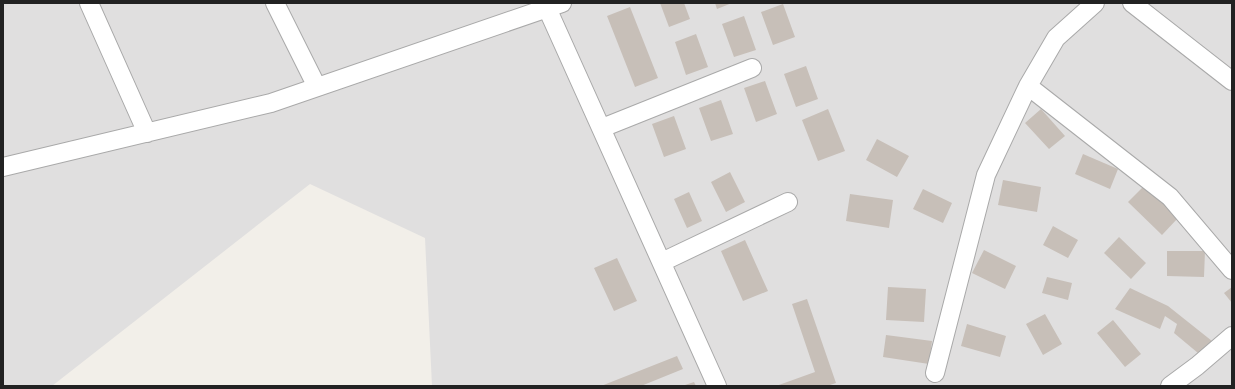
<svg xmlns="http://www.w3.org/2000/svg" width="1235" height="389" viewBox="0 0 1235 389" font-family="'Exo 2',sans-serif">
<style>
.residential{fill:#e0dfdf}
.building{fill:#c7bfb8}
.lines{fill:none;stroke-linecap:round;stroke-linejoin:round}
.minor-casing{stroke:#a9a9a9;stroke-width:20}
.minor{stroke:#fff;stroke-width:18}
</style>
<rect width="100%" height="100%" fill="#f2efe9"/>
<path class="residential" d="M3 3H1232V386H432L425 238 310 184 52 386H3Z"/>
<path class="building" d="M660 3H684L690 19 669 27Z
M715 3H732L717 9Z
M783 4 795 37 773 45 761 12Z
M630 7 658 78 635 87 607 16Z
M744 16 756 50 734 57 722 24Z
M696 34 708 67 686 75 675 42Z
M806 66 818 99 796 107 784 74Z
M765 81 777 114 756 122 744 88Z
M721 100 733 134 711 141 699 108Z
M828 109 845 151 818 161 802 120Z
M1041 109 1065 136 1049 149 1025 123Z
M674 116 686 149 664 157 652 124Z
M877 139 909 156 897 177 866 160Z
M1083 154 1118 169 1110 189 1075 174Z
M730 172 745 202 726 212 711 182Z
M1003 180 1041 187 1037 212 998 205Z
M1145 185 1178 218 1162 235 1128 202Z
M923 189 952 203 943 223 913 209Z
M689 192 702 221 687 228 674 199Z
M850 194 893 200 889 228 846 221Z
M1053 226 1078 240 1068 258 1043 245Z
M1119 237 1146 263 1131 279 1104 253Z
M745 240 768 291 743 301 721 251Z
M984 250 1016 266 1005 289 972 273Z
M1167 251H1205L1204 277 1167 276Z
M617 258 637 301 614 311 594 268Z
M1047 277 1072 283 1068 300 1042 293Z
M888 287 926 289 924 322 886 320Z
M1232 287V303L1224 293Z
M1130 288 1168 306 1212 341 1198 353 1174 333 1177 324 1165 316 1160 329 1115 309Z
M807 299 836 383 827 386H776L815 372 792 304Z
M1045 314 1062 344 1043 355 1026 324Z
M1113 320 1141 354 1125 367 1097 333Z
M967 324 1006 336 1000 357 961 346Z
M886 335 932 341 929 364 883 357Z
M677 356 683 369 641 386H601Z
M694 382 696 386H682Z"/>
<g class="lines">
<defs>
<path id="minor" d="M89 3 147 133
M275 3 317 87
M1132 3 1232 81
M547 8 717 386
M1028 86 1170 197 1232 270
M602 128 752 68
M3 167 271 103 562 3
M662 262 788 202
M935 373 986 175 1028 86 1056 38 1095 3
M1170 386 1197 366 1232 336"/>
</defs>
<use href="#minor" class="minor-casing"/>
<use href="#minor" class="minor"/>
</g>
<rect width="1235" height="389" fill="none" stroke="#222222" stroke-width="8"/>
</svg>
